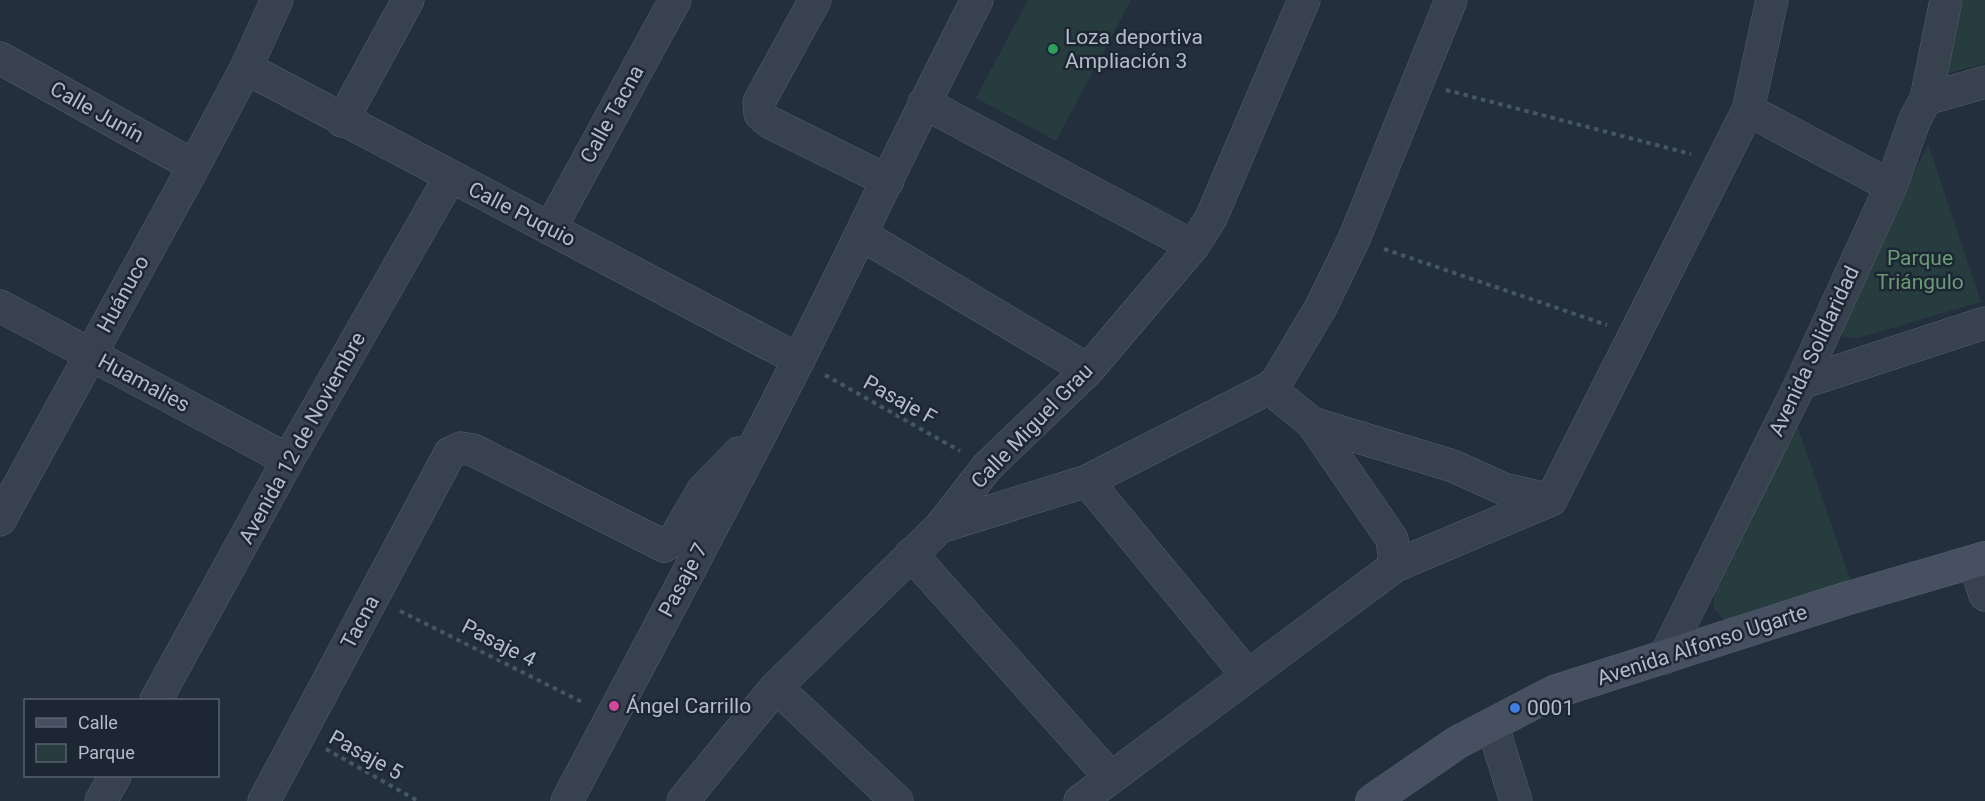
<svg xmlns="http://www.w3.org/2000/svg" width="1985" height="801" viewBox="0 0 1985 801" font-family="Roboto,sans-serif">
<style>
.green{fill:#263c3f}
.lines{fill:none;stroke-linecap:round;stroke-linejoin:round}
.street-casing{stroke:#565f6c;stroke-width:33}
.secondary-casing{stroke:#565f6c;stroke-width:34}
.path{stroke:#44595c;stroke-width:4;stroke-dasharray:4.5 4.5;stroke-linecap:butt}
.street{stroke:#38414e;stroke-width:32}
.secondary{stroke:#465061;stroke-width:33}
.leisure-dot{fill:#2e9e5b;stroke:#1d2633;stroke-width:2}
.hotel-dot{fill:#d1479c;stroke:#1d2633;stroke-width:2}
.shop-dot{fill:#3f7fe0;stroke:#1d2633;stroke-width:2}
.labels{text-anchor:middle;stroke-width:5;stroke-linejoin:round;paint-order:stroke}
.poi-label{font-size:21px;fill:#b4bcc9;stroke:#1d2633;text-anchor:start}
.street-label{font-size:21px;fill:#b4bcc9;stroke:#1d2633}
.park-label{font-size:21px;fill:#6b9a76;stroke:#1d2633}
</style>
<rect width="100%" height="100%" fill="#242f3e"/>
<path class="green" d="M1028 0H1131L1056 141 976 98Z
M1963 0H1985V63L1946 74Z
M1928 144 1981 302 1858 338 1844 337 1838 328Z
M1798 428 1851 581 1732 624 1722 618 1713 607 1717 579Z"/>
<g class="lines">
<defs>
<path id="street" d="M815 0 759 102 760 114 769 122 888 181
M0 58 194 166
M246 68 799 360
M1926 99 1985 82
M924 103 1193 246
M1748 110 1891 186
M342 121 408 0
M550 229 675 0
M862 235 1088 370
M0 306 288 460
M1801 383 1985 323
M1269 388 1312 423 1392 539 1395 566
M1312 423 1453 466 1504 489 1551 500
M1087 481 1248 676
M0 520 194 166 246 68 277 0
M940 527 1087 481 1269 388 1277 381 1321 307 1354 239 1451 0
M911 554 1111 778
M1974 562 1985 595
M1664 658 1801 383 1891 186 1915 119 1926 99 1946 0
M776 687 897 801
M156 700 288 460 450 177
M1492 724 1516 801
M101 801 115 776
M264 801 450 453 461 448 473 450 664 546 673 541 703 490 739 453
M567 801C645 653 725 506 800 357 860 238 916 118 977 0
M683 801 776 687 940 527 987 467 1088 370 1193 246 1211 218 1304 0
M1080 801 1395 566 1551 500 1748 110 1772 0"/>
<path id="secondary" d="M1372 801 1458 742 1554 692 1845 599 1985 558"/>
</defs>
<use href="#street" class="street-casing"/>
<use href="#secondary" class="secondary-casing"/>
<path class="path" d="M1446 90 1691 154
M1384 249 1607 325
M825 375 960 451
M400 611 584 703
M326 749 418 801"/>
<use href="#street" class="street"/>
<use href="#secondary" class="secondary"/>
</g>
<circle class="leisure-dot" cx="1053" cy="49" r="6"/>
<circle class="hotel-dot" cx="614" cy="706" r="6"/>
<circle class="shop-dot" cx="1515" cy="708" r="6"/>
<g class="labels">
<g class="poi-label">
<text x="1065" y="44">Loza deportiva<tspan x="1065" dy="24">Ampliación 3</tspan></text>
<text x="626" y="713">Ángel Carrillo</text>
<text x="1527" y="715">0001</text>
</g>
<g class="street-label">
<text transform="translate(97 112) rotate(29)" y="7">Calle Junín</text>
<text transform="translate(612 114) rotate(-61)" y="7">Calle Tacna</text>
<text transform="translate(522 214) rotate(27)" y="7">Calle Puquio</text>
<text transform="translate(123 294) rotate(-61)" y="7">Huánuco</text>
<text transform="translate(1814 351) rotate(-65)" y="7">Avenida Solidaridad</text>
<text transform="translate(144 383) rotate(28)" y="7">Huamalies</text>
<text transform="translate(900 400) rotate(29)" y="7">Pasaje F</text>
<text transform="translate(1032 426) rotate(-46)" y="7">Calle Miguel Grau</text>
<text transform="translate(302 438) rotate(-61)" y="7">Avenida 12 de Noviembre</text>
<text transform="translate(683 580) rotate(-62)" y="7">Pasaje 7</text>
<text transform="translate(360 622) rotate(-62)" y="7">Tacna</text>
<text transform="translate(499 643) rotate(27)" y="7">Pasaje 4</text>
<text transform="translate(1702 645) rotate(-18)" y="7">Avenida Alfonso Ugarte</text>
<text transform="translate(366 755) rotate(29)" y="7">Pasaje 5</text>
</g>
<g class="park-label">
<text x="1920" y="265">Parque<tspan x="1920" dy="24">Triángulo</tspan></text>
</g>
</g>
<rect x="24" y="699" width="195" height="78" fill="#1d2633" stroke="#59626f" stroke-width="1.5"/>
<rect x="36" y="718" width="30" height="9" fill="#465061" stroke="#59626f" stroke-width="1.5"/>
<text x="78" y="729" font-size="18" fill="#b4bcc9">Calle</text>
<rect x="36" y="744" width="30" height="18" fill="#263c3f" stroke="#59626f" stroke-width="1.5"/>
<text x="78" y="759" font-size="18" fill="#b4bcc9">Parque</text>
</svg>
